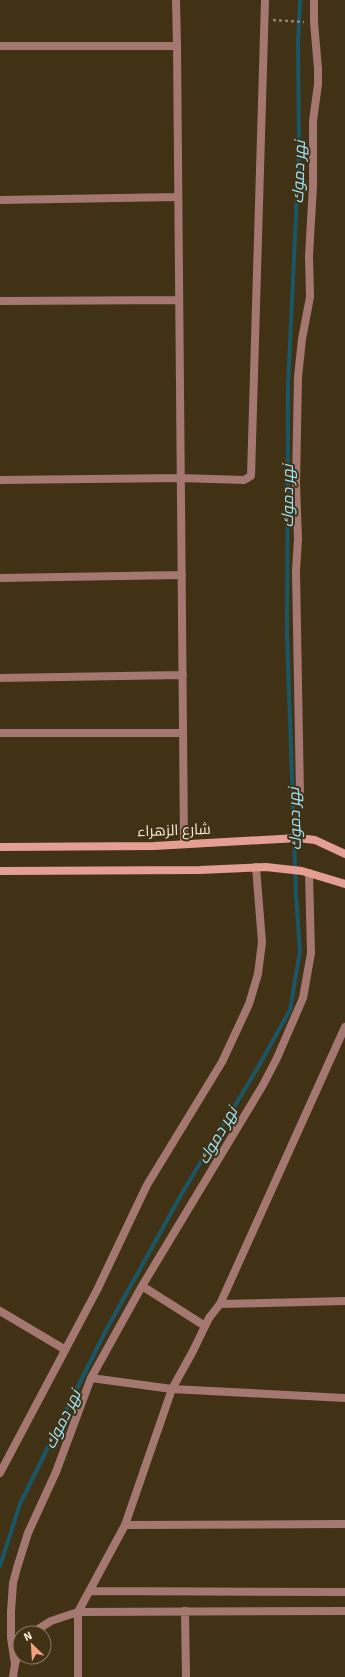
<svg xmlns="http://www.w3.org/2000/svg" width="345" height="1677" viewBox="0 0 345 1677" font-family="Signika,Cairo,sans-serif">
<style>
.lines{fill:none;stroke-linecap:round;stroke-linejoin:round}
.stream{stroke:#195767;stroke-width:4}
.path{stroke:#91846e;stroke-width:2.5;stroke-dasharray:3 3;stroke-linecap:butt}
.minor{stroke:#a47870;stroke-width:8}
.secondary{stroke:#e49e92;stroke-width:8}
.labels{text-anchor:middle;stroke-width:4;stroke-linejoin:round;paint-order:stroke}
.street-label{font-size:15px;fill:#f4eada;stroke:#413115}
.water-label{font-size:16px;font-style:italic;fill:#9ce3f9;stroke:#413115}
</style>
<rect width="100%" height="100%" fill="#413115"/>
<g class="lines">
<path class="stream" d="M0 1566 20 1504 104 1334 181 1195 257 1069 290 1010 300 951 296 895 287 634 288 387 299 149 298 44 300 0"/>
<path class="path" d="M273 20 304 22"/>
<path class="minor" d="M176 0 177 46 184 844
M0 46H177
M0 200 178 197
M0 301 179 300
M0 480 180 478 244 480 251 476 265 0
M0 578 182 575
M0 678 183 675
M0 733H183
M300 794 296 571 298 539 296 484 298 377 302 339 310 297 309 256 313 186V121L318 84V69L314 22V0
M142 1286 205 1326
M220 1304 345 1301
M0 1311 64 1349
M91 1378 172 1389 345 1398
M0 1473 97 1290 147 1185 222 1062 249 1004 258 974 262 942 256 867
M125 1525 345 1524
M90 1591 345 1592
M185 1611 186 1677
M32 1633 51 1621 78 1612 345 1611
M15 1664 11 1638V1612L13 1583 17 1568 28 1533 56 1472 91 1378 142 1286 263 1085 277 1058 303 998 311 953 309 873
M13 1677 15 1664 20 1649
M78 1677V1612L125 1525 172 1389 193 1351 209 1318 220 1304 345 1027"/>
<path class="secondary" d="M0 847 154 846 298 838 315 840 345 854
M0 871 200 870 266 867 302 871 345 884"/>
</g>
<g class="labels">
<g class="street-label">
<text transform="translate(174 830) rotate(-2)" y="5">شارع الزهراء</text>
</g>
<g class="water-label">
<text transform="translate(298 172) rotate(-88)" y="6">نهر دموك</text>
<text transform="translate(287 496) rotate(-90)" y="6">نهر دموك</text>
<text transform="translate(294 819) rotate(-92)" y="6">نهر دموك</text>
<text transform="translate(217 1135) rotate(-60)" y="6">نهر دموك</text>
<text transform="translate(62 1419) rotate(-64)" y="6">نهر دموك</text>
</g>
</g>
<g transform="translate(32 1645) rotate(335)"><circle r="19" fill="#413115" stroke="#897b64"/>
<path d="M0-3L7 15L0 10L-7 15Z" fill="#f2a080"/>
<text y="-6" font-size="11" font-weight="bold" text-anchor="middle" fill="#f4eada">N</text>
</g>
</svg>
